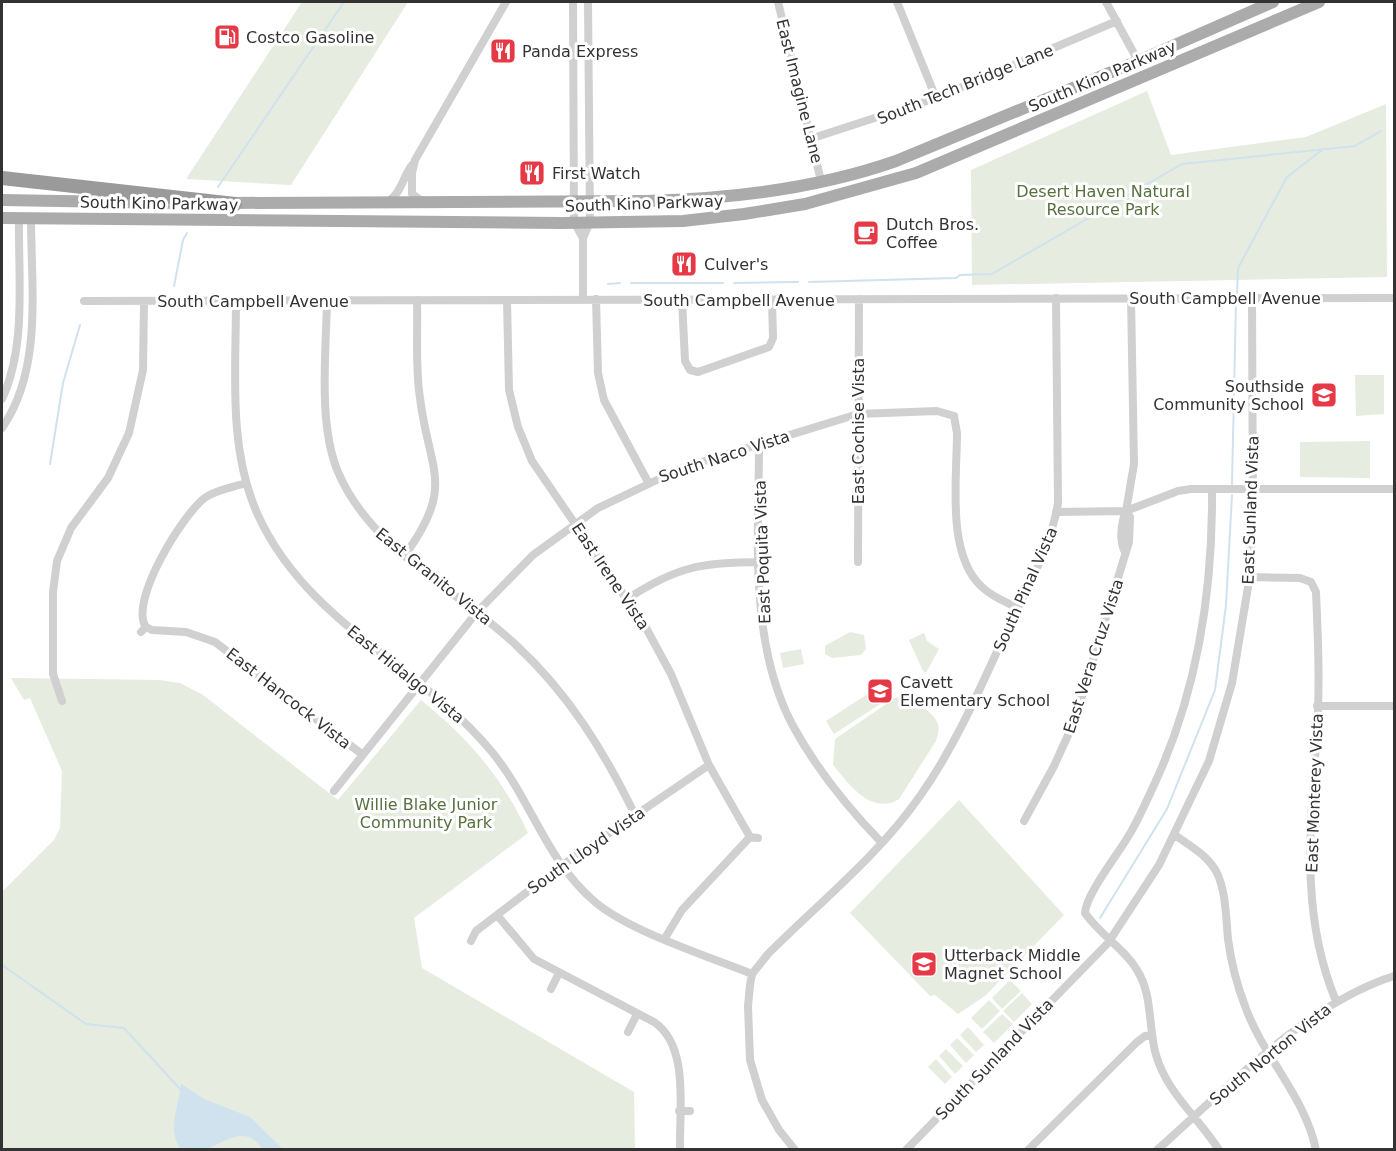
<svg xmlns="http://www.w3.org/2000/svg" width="1396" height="1151" viewBox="0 0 1396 1151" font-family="'DejaVu Sans',sans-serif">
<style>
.green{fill:#e6ecdf}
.water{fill:#cfe2ee}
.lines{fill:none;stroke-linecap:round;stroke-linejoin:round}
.stream{stroke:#cfe2ee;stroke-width:2}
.minor{stroke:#d0d0d0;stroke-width:8}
.primary{stroke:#ababab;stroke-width:12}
.motorway{stroke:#9a9a9a;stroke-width:14}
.labels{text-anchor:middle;stroke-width:6;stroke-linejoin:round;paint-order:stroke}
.poi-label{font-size:16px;fill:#333;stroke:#fff;text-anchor:start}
.street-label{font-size:16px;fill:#333;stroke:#fff}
.park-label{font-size:16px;fill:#56703f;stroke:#fff}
</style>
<rect width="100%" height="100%" fill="#fff"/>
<path class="green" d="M302 2H408L291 185 186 179Z
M1147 91 1171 155 1306 137 1386 104 1387 277 972 285 971 170Z
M1355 375H1384V414L1356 416Z
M1370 441V478L1300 477V442Z
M850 632 864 635 866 649 861 655 832 658 825 654V646Z
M924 633 927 641 939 649 926 673 923 671 909 640Z
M801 649 804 664 783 668 780 653Z
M11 678 159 680 180 683 203 695 338 800 421 700C469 739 502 777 528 833L414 918 422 968 634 1092 635 1149 2 1150V892L54 840 60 828 62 771 30 698 24 700Z
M883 684 891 697 834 734 826 721Z
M895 698C906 695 932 710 937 722 940 729 938 734 936 741L899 799C871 816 849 784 833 765L835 739Z
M959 800 1064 915 985 996 958 1014 935 995 930 996 850 913Z
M1010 980 1021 991 1002 1009 992 998Z
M1022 993 1032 1004 1014 1022 1003 1011Z
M989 1000 1000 1011 982 1029 971 1018Z
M1002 1014 1013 1024 994 1043 983 1032Z
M968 1027 984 1045 976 1052 960 1035Z
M957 1038 974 1055 966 1063 950 1045Z
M946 1049 963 1066 955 1074 939 1056Z
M936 1059 952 1077 945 1084 928 1067Z"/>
<path class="water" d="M181 1084 204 1099 250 1117 283 1149H262C248 1125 226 1140 208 1149 202 1151 188 1150 180 1149 167 1126 179 1108 181 1084Z"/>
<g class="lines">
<path class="stream" d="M218 187 344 2
M809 282 956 278 960 275 992 274 1182 164 1355 146 1381 131
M631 283H723
M734 283 798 282
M608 284 620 283
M174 286 183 240 187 233
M1237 295 1238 268 1287 177 1322 150
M50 464 63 383 80 325
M1232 484 1236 301
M1100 918 1167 809 1215 690 1226 605 1232 495
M2 965 86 1024 124 1028 181 1090"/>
<path class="minor" d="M573 2 574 222 583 238V299
M778 2 821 181
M897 2 936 98
M1106 2 1138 61
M810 139 936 98 1117 21
M390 200C402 192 403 175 413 164
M422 201 412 194V173L415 160 506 2
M583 238 590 222 588 2
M596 299 598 373 604 400 648 482
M507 300 509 390 518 427 532 461 645 626 671 674 709 765 750 837 758 838
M682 300 685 361 690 370 698 372 769 347 773 338 772 300
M84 301 1394 298
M236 301C236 371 228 447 257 513 306 623 419 664 492 752 532 801 545 859 595 902 631 932 707 956 752 974
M327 301C326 352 318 425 338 472 371 550 457 589 516 645 568 693 604 751 635 815
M2 399C27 345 18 277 19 218
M954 416 957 433C957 478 946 555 982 587 992 597 1006 602 1018 608
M2 428C43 369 31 287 31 218
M759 443C759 535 748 642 793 726 817 770 847 807 882 843
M1212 489C1213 590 1197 693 1154 785 1147 800 1140 816 1132 830 1121 851 1086 893 1085 913 1100 935 1125 949 1137 970 1153 995 1148 1027 1156 1055 1167 1093 1198 1117 1219 1150
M1126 511 1134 464 1131 298
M1056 512 1126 511 1178 491 1191 489H1394
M405 555C456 485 429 472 420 398 415 366 418 332 417 300
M858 562 859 299
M1250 577 1300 578 1311 582 1316 592C1318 637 1320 684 1317 730 1311 822 1299 913 1336 1001
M627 599C676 567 702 562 760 562
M146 627C128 602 184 512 206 497 218 489 234 487 246 483
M141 632 146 627 152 630 186 632 215 642 363 755
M62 701 53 674V592L57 561 71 528 108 478 129 433 143 370 144 301
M1317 706H1394
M334 791 477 612 533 555 598 508 682 468 858 414 937 411 954 416
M1024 821 1054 766 1074 722 1129 542 1130 517 1126 511C1121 523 1119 541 1125 552
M1175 835C1190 846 1206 854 1216 871 1226 890 1226 918 1228 939 1231 962 1237 985 1245 1006 1263 1057 1305 1096 1316 1150
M497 915 534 959 654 1022C690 1046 679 1111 680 1150
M665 938 682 910 750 837
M471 941 476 931 561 866 709 765
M551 989 559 973
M628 1032 637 1014
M679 1111H690
M795 1150 779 1130 762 1100 750 1060 748 1006 750 985 752 974 768 954C819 903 879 855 920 796 957 744 982 683 1009 626 1028 586 1051 547 1058 503L1056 298
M906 1150 1108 943 1159 865 1209 761 1232 683 1249 581 1253 527 1252 299
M1028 1150 1137 1042 1145 1036 1152 1035
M1157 1150C1226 1089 1306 1004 1394 976"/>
<path class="primary" d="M2 200 174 203
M228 203 646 201C731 199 816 189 896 161L1138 61 1273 2
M2 218 562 223 683 221 744 214 805 204 916 173 1319 2"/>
<path class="motorway" d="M2 178 235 204"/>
</g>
<defs>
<symbol id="fuel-square" viewBox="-11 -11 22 22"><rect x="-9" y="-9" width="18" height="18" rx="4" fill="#e63946" stroke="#fff"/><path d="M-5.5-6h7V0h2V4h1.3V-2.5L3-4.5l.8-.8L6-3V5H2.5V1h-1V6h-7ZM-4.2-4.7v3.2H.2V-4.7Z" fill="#fff"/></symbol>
<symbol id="restaurant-square" viewBox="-11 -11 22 22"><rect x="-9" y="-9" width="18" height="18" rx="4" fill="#e63946" stroke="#fff"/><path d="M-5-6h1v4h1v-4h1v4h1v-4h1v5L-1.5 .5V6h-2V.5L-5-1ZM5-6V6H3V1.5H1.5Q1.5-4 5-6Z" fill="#fff"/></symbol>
<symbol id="cafe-square" viewBox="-11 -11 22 22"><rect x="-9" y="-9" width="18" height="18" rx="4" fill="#e63946" stroke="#fff"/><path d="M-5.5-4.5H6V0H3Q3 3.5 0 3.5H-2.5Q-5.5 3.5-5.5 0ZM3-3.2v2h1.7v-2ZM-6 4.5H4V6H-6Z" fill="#fff"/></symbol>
<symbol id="school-square" viewBox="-11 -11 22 22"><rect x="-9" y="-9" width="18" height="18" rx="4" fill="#e63946" stroke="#fff"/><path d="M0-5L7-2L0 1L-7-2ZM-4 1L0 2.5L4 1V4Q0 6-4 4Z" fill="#fff"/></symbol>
</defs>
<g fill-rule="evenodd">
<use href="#fuel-square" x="212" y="22" width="30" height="30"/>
<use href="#restaurant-square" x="488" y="36" width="30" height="30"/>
<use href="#restaurant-square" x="517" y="158" width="30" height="30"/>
<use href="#cafe-square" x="851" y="218" width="30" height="30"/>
<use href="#restaurant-square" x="669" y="249" width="30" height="30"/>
<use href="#school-square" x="1309" y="380" width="30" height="30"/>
<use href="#school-square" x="865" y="676" width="30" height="30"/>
<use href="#school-square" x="909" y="949" width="30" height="30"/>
</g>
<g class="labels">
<g class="poi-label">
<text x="246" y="43">Costco Gasoline</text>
<text x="522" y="57">Panda Express</text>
<text x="552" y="179">First Watch</text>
<text x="886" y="230">Dutch Bros.<tspan x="886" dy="18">Coffee</tspan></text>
<text x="704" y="270">Culver's</text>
<text x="1304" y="392" text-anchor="end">Southside<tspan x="1304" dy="18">Community School</tspan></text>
<text x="900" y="688">Cavett<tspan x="900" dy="18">Elementary School</tspan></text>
<text x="944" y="961">Utterback Middle<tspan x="944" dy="18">Magnet School</tspan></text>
</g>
<g class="street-label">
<text transform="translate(1102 76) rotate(-23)" y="6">South Kino Parkway</text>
<text transform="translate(965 84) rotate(-22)" y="6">South Tech Bridge Lane</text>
<text transform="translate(800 91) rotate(76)" y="6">East Imagine Lane</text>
<text transform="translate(159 203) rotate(1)" y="6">South Kino Parkway</text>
<text transform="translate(644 203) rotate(-2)" y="6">South Kino Parkway</text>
<text x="1225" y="304">South Campbell Avenue</text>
<text x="739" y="306">South Campbell Avenue</text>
<text x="253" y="307">South Campbell Avenue</text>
<text transform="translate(858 431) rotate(-90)" y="6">East Cochise Vista</text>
<text transform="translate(724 456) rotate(-18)" y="6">South Naco Vista</text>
<text transform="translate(1250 510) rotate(-88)" y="6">East Sunland Vista</text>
<text transform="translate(762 552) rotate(-92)" y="6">East Poquita Vista</text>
<text transform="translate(434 576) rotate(39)" y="6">East Granito Vista</text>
<text transform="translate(611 576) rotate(56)" y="6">East Irene Vista</text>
<text transform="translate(1025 589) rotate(-66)" y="6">South Pinal Vista</text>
<text transform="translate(1093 656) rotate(-72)" y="6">East Vera Cruz Vista</text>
<text transform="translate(406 674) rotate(39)" y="6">East Hidalgo Vista</text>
<text transform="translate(289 698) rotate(38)" y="6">East Hancock Vista</text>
<text transform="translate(1314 793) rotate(-88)" y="6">East Monterey Vista</text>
<text transform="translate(586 850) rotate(-35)" y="6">South Lloyd Vista</text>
<text transform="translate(1270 1054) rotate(-39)" y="6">South Norton Vista</text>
<text transform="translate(994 1059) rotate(-46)" y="6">South Sunland Vista</text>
</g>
<g class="park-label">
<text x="1103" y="197">Desert Haven Natural<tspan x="1103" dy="18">Resource Park</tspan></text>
<text x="426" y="810">Willie Blake Junior<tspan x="426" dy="18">Community Park</tspan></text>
</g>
</g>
<rect width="1396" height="1151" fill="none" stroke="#333333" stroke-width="6"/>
</svg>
